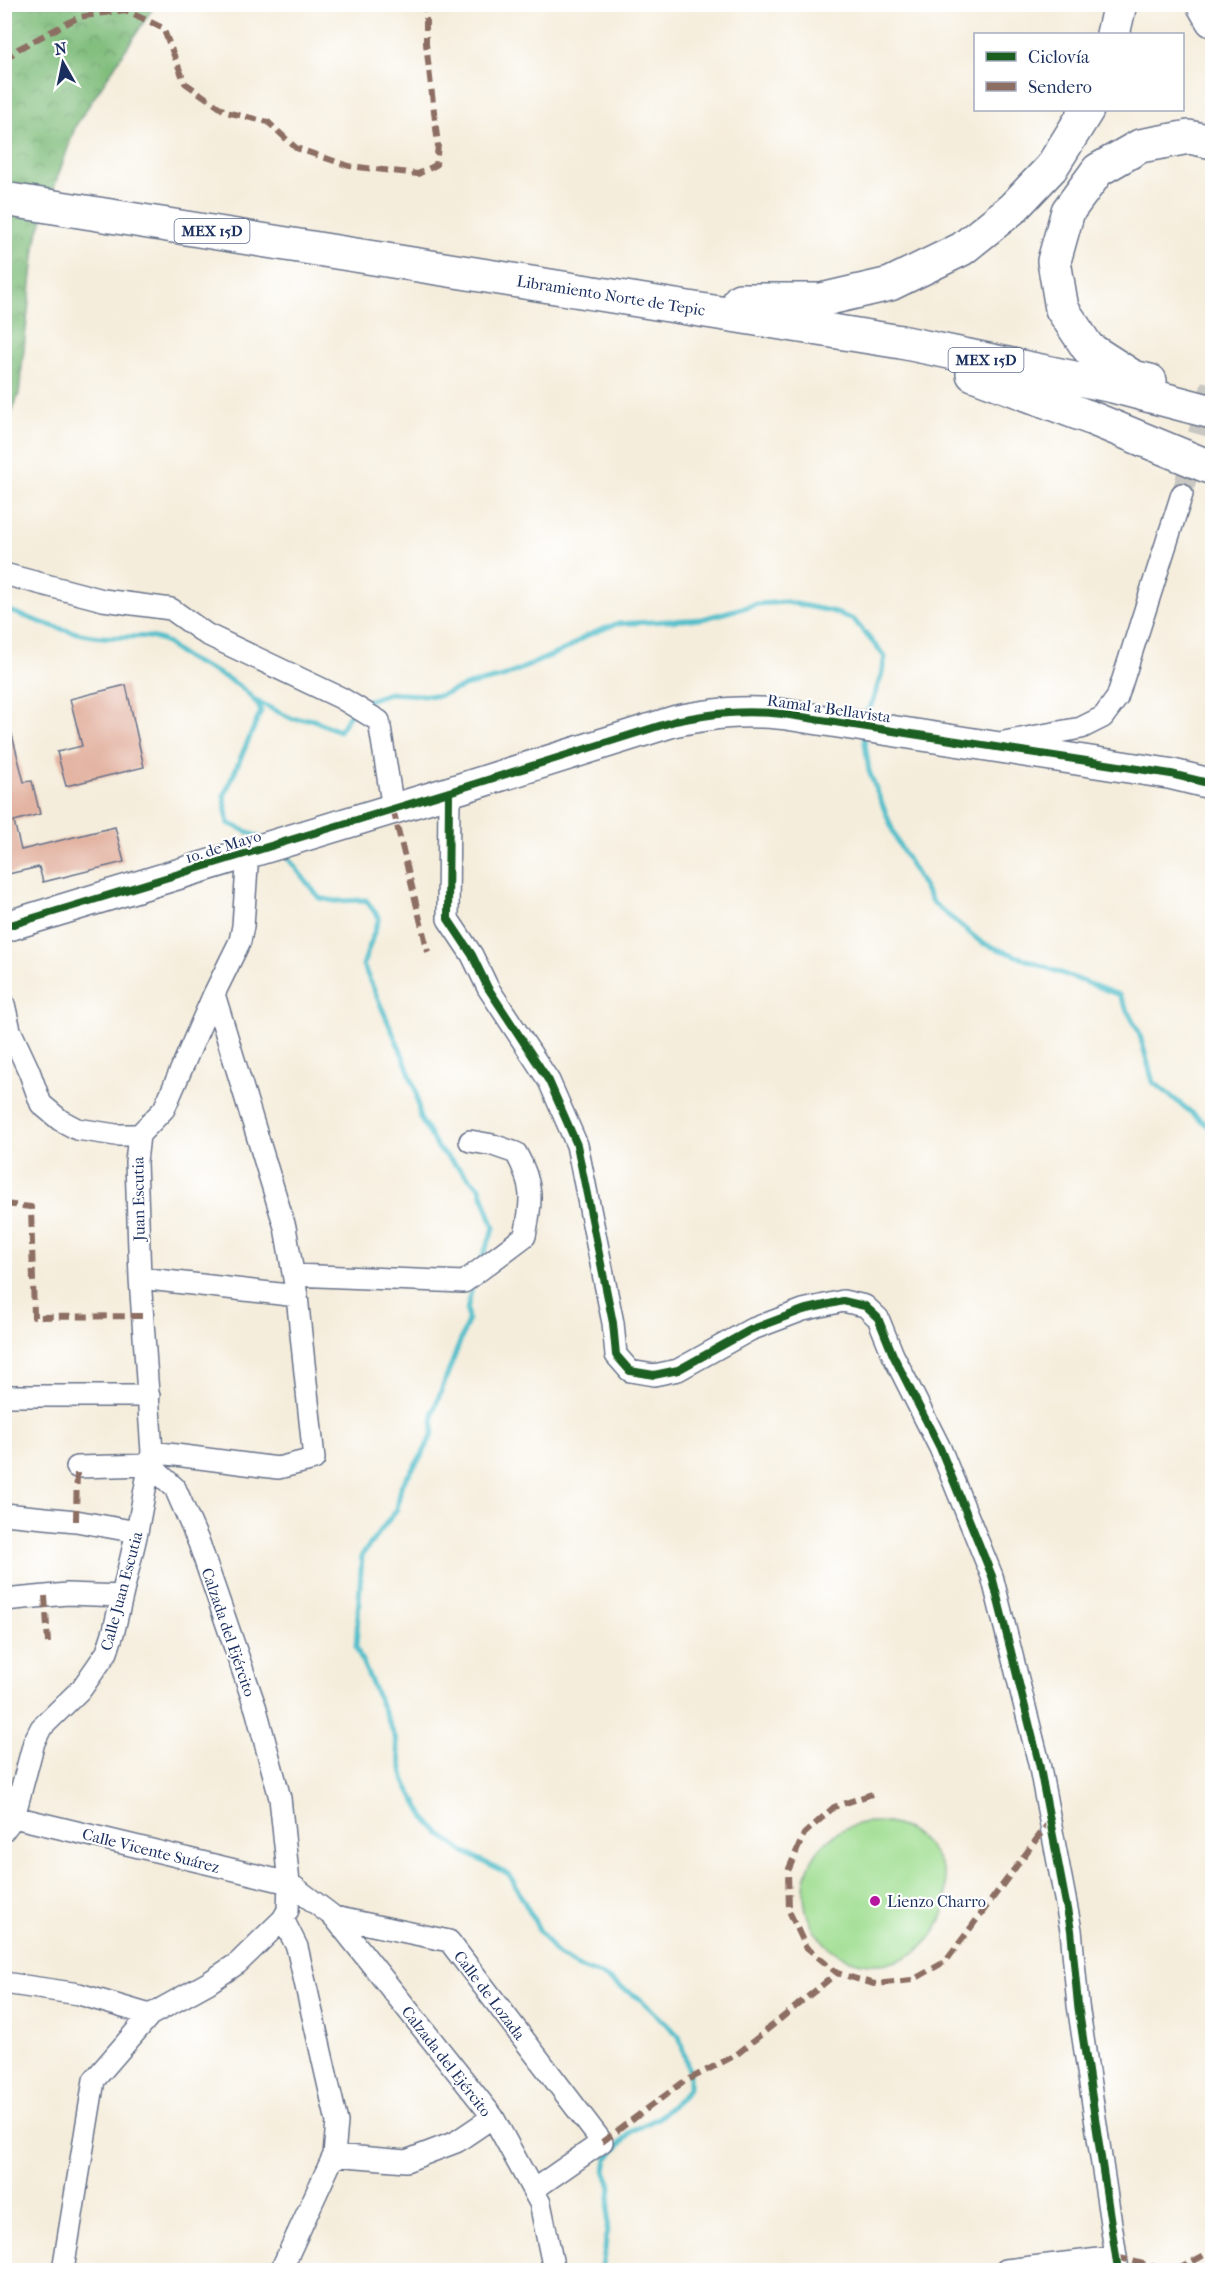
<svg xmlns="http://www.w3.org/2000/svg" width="1217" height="2275" viewBox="0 0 1217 2275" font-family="'IM FELL French Canon',serif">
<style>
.forest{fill:url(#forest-crowns);stroke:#4e766d;stroke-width:1.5}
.garden{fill:#a0de92;stroke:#5e8678;stroke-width:1.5}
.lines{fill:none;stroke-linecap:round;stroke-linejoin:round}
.stream{stroke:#51beca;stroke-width:5}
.building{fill:#e3b4a2}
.street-tunnel{stroke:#c9c7c2;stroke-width:21;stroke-dasharray:21 10;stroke-linecap:butt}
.street-casing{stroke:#67728a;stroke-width:24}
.secondary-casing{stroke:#67728a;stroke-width:33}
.highway-casing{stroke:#67728a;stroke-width:36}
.street{stroke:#fff;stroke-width:21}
.secondary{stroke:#fff;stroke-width:30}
.highway{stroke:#fff;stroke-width:33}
.quiet{stroke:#8d6e63;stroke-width:6;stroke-dasharray:12 6;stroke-linecap:butt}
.cycleway-casing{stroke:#fff;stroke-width:11}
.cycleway{stroke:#1b5e20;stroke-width:8}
.poi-dot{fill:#b5179e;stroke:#fff;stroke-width:2}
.labels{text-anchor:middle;stroke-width:4.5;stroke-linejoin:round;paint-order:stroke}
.shield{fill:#fff;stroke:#5f6d8e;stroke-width:1.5}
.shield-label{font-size:15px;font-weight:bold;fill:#1b2f5e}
.street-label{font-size:16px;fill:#1b2f5e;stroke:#fff}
.poi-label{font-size:16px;fill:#1b2f5e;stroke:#fff;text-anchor:start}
</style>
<defs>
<pattern id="forest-crowns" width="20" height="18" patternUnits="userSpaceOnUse" patternTransform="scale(1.5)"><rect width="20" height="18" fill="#80bd7c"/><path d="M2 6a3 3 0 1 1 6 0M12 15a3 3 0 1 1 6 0" fill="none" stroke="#689a69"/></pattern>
</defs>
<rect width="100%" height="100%" fill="#fff"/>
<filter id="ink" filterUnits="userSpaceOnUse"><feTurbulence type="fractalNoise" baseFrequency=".0167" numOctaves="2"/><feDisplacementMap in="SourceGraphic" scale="12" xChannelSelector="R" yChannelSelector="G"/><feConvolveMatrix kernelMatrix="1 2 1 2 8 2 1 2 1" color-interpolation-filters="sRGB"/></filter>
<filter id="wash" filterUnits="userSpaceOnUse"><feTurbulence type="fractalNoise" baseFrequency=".008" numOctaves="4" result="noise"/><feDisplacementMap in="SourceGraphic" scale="24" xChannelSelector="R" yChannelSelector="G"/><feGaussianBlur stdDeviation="1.35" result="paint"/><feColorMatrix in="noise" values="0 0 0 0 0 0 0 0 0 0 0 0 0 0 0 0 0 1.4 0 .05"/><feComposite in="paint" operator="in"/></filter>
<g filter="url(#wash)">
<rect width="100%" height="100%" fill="#f5eddb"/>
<path class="forest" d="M5 5H155L76 125 36 239 19 394 5 430Z"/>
<path class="garden" d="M804 1893a71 71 0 1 1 142 0a71 71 0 1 1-142 0Z"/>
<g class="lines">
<path class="stream" d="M4 609C36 620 68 634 102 637 121 639 143 633 162 640 168 642 173 650 180 654 207 671 246 680 261 711L224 796 228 823 259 837
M256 701 293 719H311L339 731 352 711
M360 703 389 693 438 696 468 685 503 677 568 648 586 636 616 624 702 619 757 604 786 602 831 611 854 620 885 657 881 676 871 705 863 718
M864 736 869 771 897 841 933 903 982 943 1119 995 1139 1032 1153 1082 1212 1129
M284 853 319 898 335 901 366 900 379 918 363 965 403 1056 416 1091 420 1118 438 1148 480 1188 494 1228 481 1260
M472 1286 467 1310 468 1321 433 1412V1433L422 1455 401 1486 397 1509 362 1555 356 1647 395 1737 405 1782 425 1818 441 1835 464 1852 509 1874 540 1931 555 1952 578 1967 603 1976 639 1998 679 2036 689 2071V2087L681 2098 658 2118 632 2131 607 2159 605 2170 611 2187 605 2250 601 2270"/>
</g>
<g id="blocks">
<path class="building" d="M126 685 144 767 66 786 57 752 82 746 70 699Z
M4 727H10L24 782 32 781 40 814 14 821 21 850 115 827 124 862 43 882 39 867 4 875Z"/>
</g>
</g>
<g filter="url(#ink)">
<use href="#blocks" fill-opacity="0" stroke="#67728a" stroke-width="1.5"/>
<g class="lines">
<path class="street-tunnel" d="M1182 494 1212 384"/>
<defs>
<path id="street" d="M4 574 103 600 171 609 206 634 341 698 379 721 393 809
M1004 742 1081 728 1103 717 1117 698 1182 494
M449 792 448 919 472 955 488 988 549 1081 577 1145 613 1323 616 1355 630 1371 654 1375 678 1370 750 1330 803 1310 843 1301 865 1306 878 1318 893 1355 940 1448 992 1576 1039 1763 1071 1930 1078 2005 1118 2270
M4 1004 10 1030 29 1071 41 1104 60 1120 77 1129 116 1135H139
M294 1275 464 1282 525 1236C532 1202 534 1185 516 1153L493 1145 470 1141
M140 1278 297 1296
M4 1396H149
M152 1452 278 1468 314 1459 297 1296 285 1227 214 994
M150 1465 175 1488 199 1543 256 1709 280 1798 289 1883 288 1910 283 1919 297 1947 337 2122 334 2155 281 2270
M77 1467 150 1465
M4 1514 76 1521 137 1532
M4 1600 67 1594 122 1596
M14 1817 289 1883 334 1917 493 2117 540 2203 554 2270
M4 1830 14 1817 34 1742 41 1728 82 1688 107 1652 114 1630 137 1532 152 1452 140 1278 136 1162 139 1135 164 1109 214 994 240 941 243 926 248 852
M334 1917 449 1941 602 2142 533 2190
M4 1983 79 1994 150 2015
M334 2155 406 2161 456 2142 493 2117
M63 2270 94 2080 150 2015 208 1983 238 1963 283 1919
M1006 2270 1116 2257"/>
<path id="secondary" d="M4 927 449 792 675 721C715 713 742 710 783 714L1171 774 1212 784"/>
<path id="highway" d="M1203 4 1212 20
M1113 34 1120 4
M4 199 901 342 1113 386 1212 412
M740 300H821L890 284 962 249 1013 208 1051 168 1087 110
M973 374 1091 418 1212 468
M1150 381 1133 377 1088 348 1062 309 1054 261 1068 211 1098 170 1140 146 1189 137 1212 142"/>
</defs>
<use href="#street" class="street-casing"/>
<use href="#secondary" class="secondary-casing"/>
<use href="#highway" class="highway-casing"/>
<use href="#street" class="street"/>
<use href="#secondary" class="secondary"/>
<use href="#highway" class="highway"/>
<path class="quiet" d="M4 61 18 49 79 17 125 10 163 28 185 83 226 112 268 122 296 148 349 166 418 174 436 165 438 145 426 44V4
M393 809 428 952
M4 1204 31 1207 34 1317 142 1316
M76 1521 77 1467
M45 1596 48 1643
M872 1794 834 1807 804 1834 788 1871 789 1911 806 1947 837 1973 874 1984 913 1980 946 1961 1050 1821
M602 2142 682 2083 736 2055 837 1973
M1116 2257 1167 2270
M1177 2270 1208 2253H1212"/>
<defs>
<path id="cycleway" d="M449 792 448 919 472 955 488 988 549 1081 577 1145 613 1323 616 1355 630 1371 654 1375 678 1370 750 1330 803 1310 843 1301 865 1306 878 1318 893 1355 940 1448 992 1576 1039 1763 1071 1930 1078 2005 1118 2270
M4 927 449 792 675 721C715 713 742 710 783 714L1171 774 1212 784"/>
</defs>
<use href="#cycleway" class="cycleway-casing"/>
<use href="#cycleway" class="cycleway"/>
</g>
</g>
<circle class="poi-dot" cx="875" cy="1901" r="6"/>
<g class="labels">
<g class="shield">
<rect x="174.5" y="219" width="75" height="24" rx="4.5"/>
<rect x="948.5" y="348" width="75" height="24" rx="4.5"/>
</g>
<g class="shield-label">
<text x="212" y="236">MEX 15D</text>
<text x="986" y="365">MEX 15D</text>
</g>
<g class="street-label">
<text transform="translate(611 295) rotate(9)" y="6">Libramiento Norte de Tepic</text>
<text transform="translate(829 708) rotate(8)" y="6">Ramal a Bellavista</text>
<text transform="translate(223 846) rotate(-17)" y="6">1o. de Mayo</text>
<text transform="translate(138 1199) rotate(-91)" y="6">Juan Escutia</text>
<text transform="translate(121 1591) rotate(-75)" y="6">Calle Juan Escutia</text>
<text transform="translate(229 1632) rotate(71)" y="6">Calzada del Ejército</text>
<text transform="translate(151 1850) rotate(14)" y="6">Calle Vicente Suárez</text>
<text transform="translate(490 1995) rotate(53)" y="6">Calle de Lozada</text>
<text transform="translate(447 2061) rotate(52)" y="6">Calzada del Ejército</text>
</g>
<g class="poi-label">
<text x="887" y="1907">Lienzo Charro</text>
</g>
</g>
<rect width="1217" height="2275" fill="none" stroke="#fff" stroke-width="24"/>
<rect x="974" y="33" width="210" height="78" fill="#ffffff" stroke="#a4acbf" stroke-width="1.5"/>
<rect x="986" y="52" width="30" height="9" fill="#1b5e20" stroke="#a4acbf" stroke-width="1.5"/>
<text x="1028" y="63" font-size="18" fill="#1b2f5e">Ciclovía</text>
<rect x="986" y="82" width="30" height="9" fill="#8d6e63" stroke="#a4acbf" stroke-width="1.5"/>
<text x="1028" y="93" font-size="18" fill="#1b2f5e">Sendero</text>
<g transform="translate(63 63) rotate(351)" stroke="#ffffff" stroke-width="4.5" paint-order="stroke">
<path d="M0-4.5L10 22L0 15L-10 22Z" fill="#1b2f5e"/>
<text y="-9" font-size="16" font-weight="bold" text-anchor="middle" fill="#1b2f5e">N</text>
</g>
</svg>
